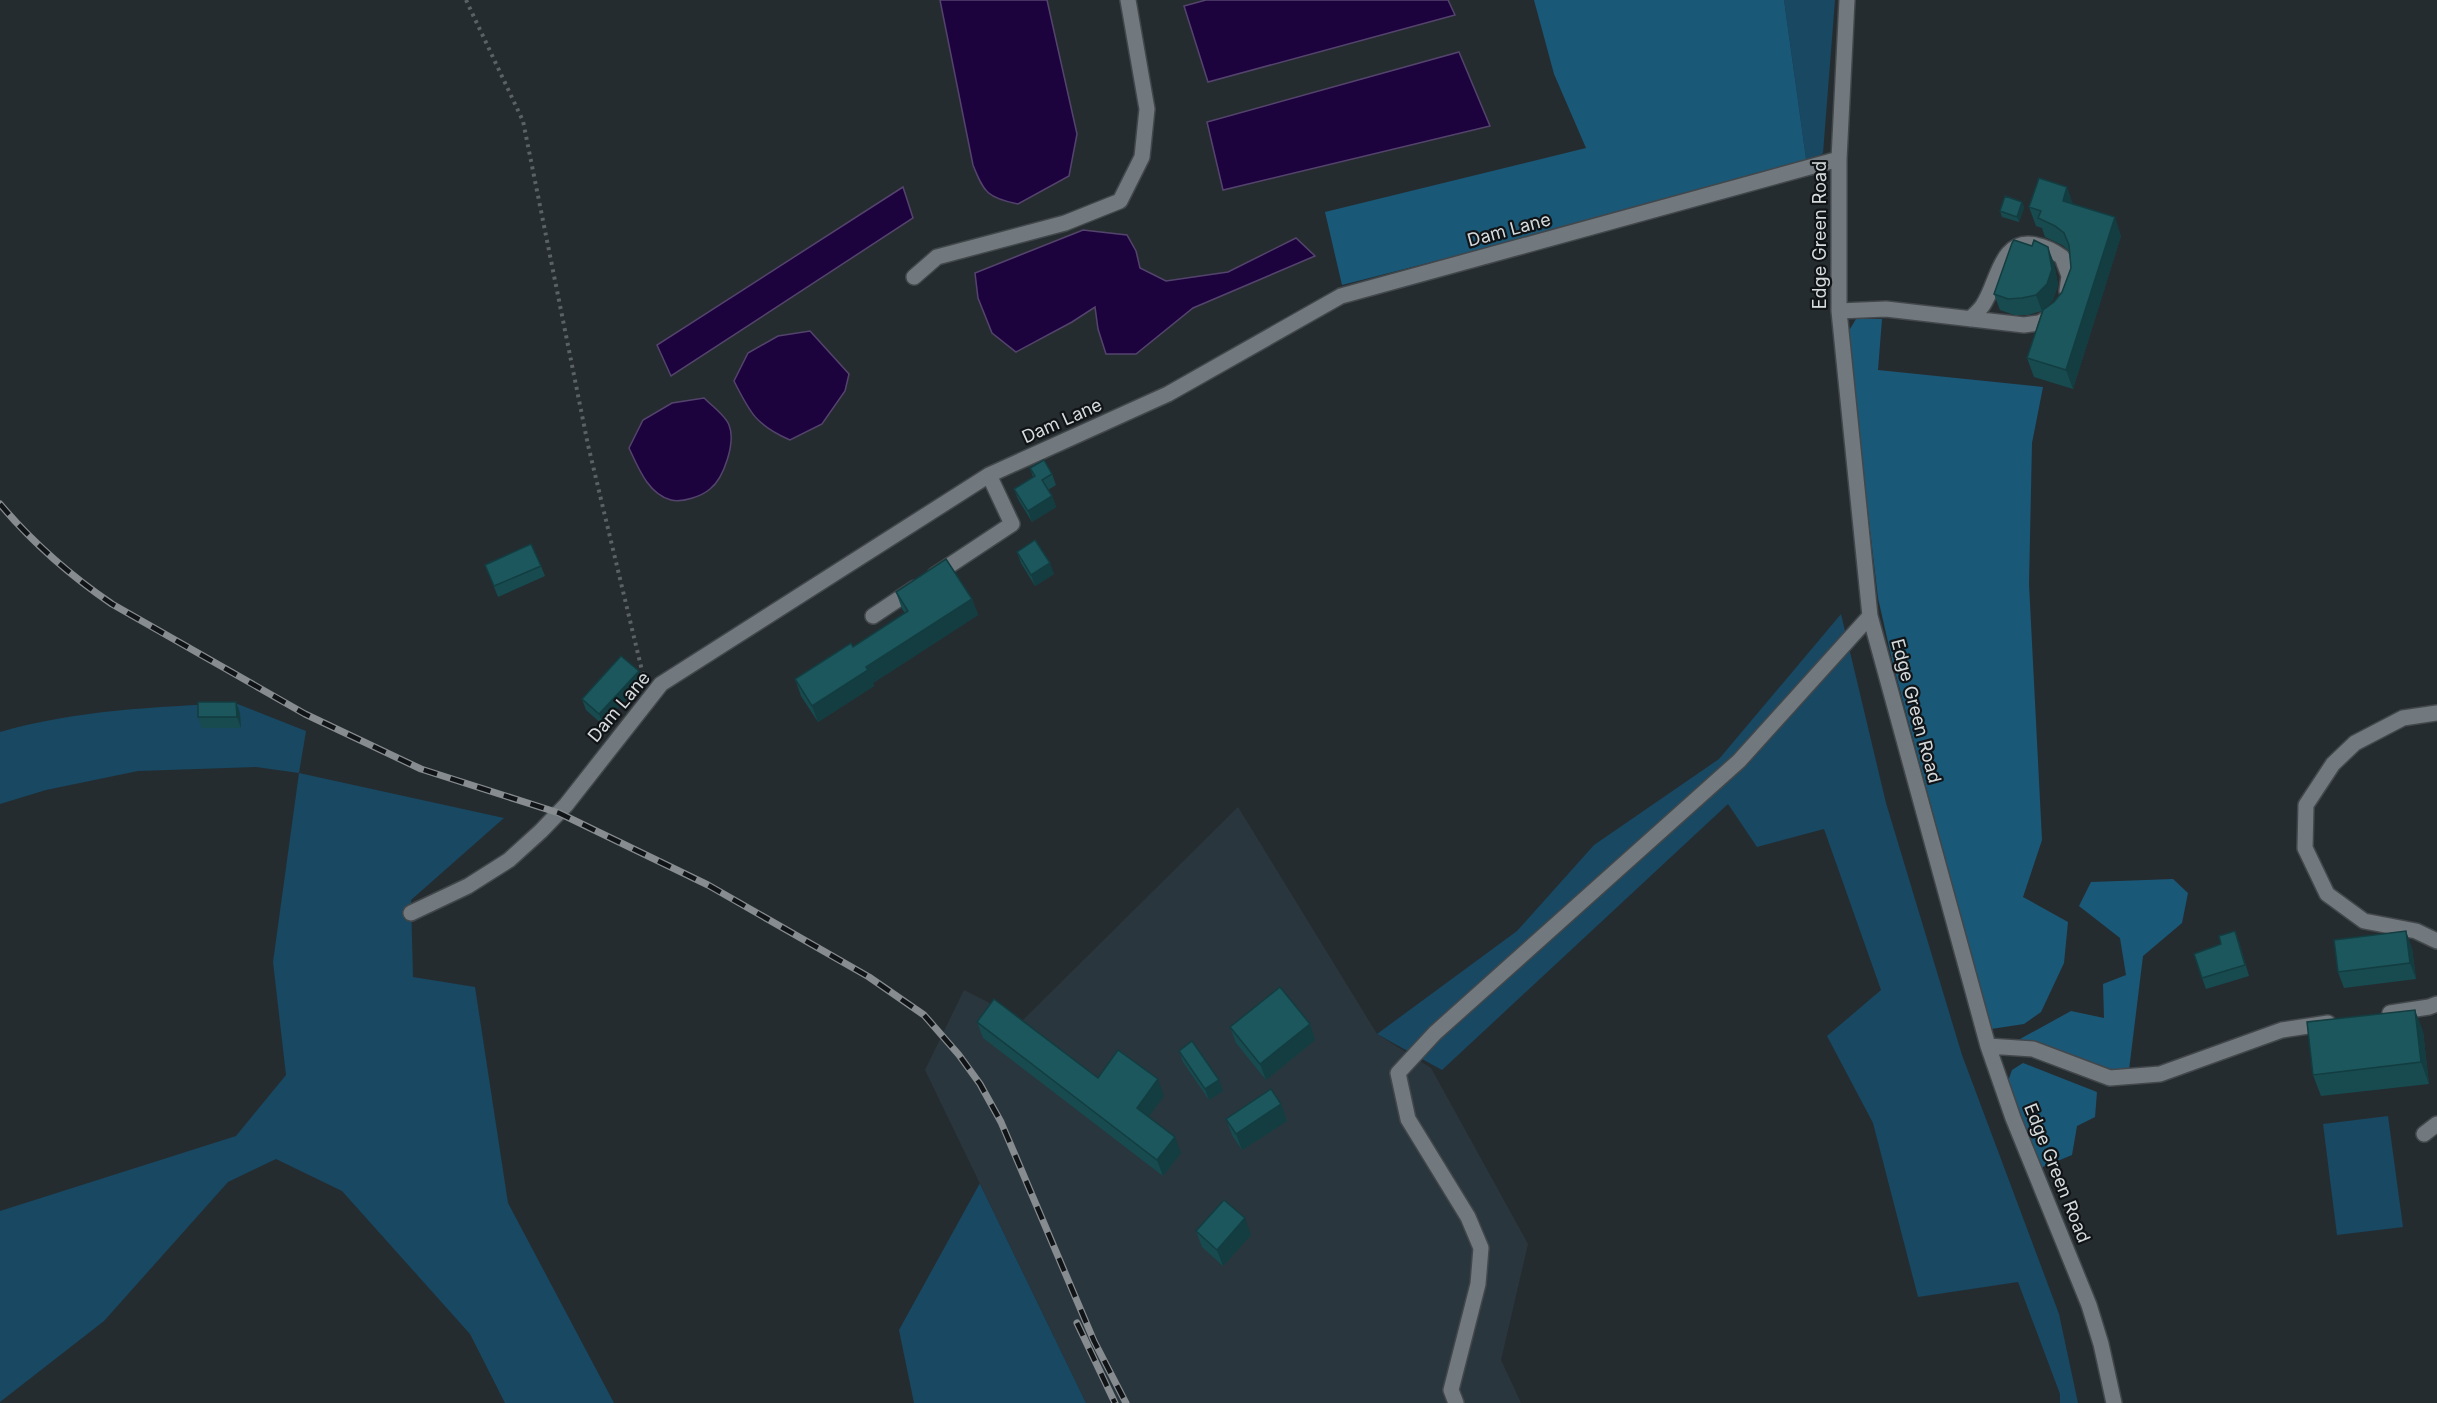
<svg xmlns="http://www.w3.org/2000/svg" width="2437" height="1403" viewBox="0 0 2437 1403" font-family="Inter,sans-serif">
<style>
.built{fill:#2a363d}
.green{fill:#184862}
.forest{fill:#1a5878}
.water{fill:#1d033d;stroke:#54446d;stroke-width:1.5}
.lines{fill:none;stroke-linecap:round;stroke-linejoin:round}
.minor-casing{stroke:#42474b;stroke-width:18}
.path{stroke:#5b6164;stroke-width:4;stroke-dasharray:3 4.5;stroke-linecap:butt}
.minor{stroke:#71797e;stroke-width:15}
.rail-casing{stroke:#868c8f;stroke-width:7}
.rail{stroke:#111416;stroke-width:4.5;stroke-dasharray:14;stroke-linecap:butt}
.wall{fill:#174b4f}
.shaded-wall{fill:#133d40}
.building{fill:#1b575c;stroke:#133d40;stroke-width:1.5}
.labels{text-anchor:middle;stroke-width:4.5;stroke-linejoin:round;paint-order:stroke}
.street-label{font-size:18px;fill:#d5dadc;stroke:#111416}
</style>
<rect width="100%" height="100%" fill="#252c30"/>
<path class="built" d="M1238 807 1377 1034 1431 1068 1528 1244 1501 1360 1521 1403H1086L925 1070 964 990 1023 1020Z"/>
<path class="green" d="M1784 0H1835L1823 153 1807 166Z
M1841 614 1886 803 1962 1055 2059 1314 2078 1403H2060V1394L2018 1282 1918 1297 1873 1123 1827 1036 1881 990 1824 829 1757 847 1728 804 1442 1070 1377 1034 1517 931 1594 845 1719 759Z
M235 703 306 731 299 773 504 818 411 900 413 977 475 987 508 1203 614 1403H505L470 1334 342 1191 276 1159 228 1182 104 1321 0 1402V1211L236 1136 286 1075 273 962 299 773 256 767 138 771 46 790 0 804V732C77 710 155 707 235 703Z
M2388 1116 2403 1227 2337 1235 2323 1124Z
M980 1183V1184L1086 1403H914L899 1330Z"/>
<path class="forest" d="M1534 0H1784L1807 166 1342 285 1325 212 1586 148 1554 74Z
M1856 319H1882L1878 370 2043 387 2032 443 2029 584 2042 840 2023 897 2068 922 2064 963 2041 1012 2024 1024 1991 1029 1893 664 1878 598 1847 334Z
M2173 879 2188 893 2182 923 2143 956 2129 1070 2108 1071 2020 1039 2071 1011 2104 1018 2103 984 2126 975 2120 938 2079 906 2091 882Z
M2023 1063 2097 1092 2095 1117 2077 1126 2072 1155 2038 1169 2007 1084 2012 1070Z"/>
<path class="water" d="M940 0H1047L1077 134 1069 176 1018 204C988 198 984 193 973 165Z
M1206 0H1448L1455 15 1208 82 1184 6Z
M1459 52 1490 126 1223 190 1207 122Z
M903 187 913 218 671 376 657 345Z
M1083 230 1127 235 1136 251 1140 268 1166 281 1228 272 1296 238 1315 256 1193 308 1136 354H1106L1098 329 1095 307 1072 322 1016 352 992 333 978 298 975 273Z
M810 331 849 374 845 391 822 424 790 440C756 425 750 413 734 381L748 353 778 336Z
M704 398C711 405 726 416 729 425 736 442 724 478 710 489 702 496 682 503 671 500 648 494 638 467 629 448L643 420 672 403Z"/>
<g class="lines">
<defs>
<path id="minor" d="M1847 0 1839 159V311L1870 616 1988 1046 2013 1118 2089 1305 2101 1344 2114 1403
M914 277 937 257 1065 223 1120 201 1142 157 1147 109 1128 0
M1839 311 1886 309 2024 325 2039 323 2054 315
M1970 319C1974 315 1980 310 1983 305 1998 283 2000 237 2036 245 2046 247 2054 251 2062 257L2069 276 2067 291
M935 575 1012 524 989 475
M873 616 915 588
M2437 713 2403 718 2355 743 2333 764 2306 805 2305 848 2327 894 2364 921 2416 931 2437 941
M411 913 468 886 509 860 541 831 566 805 661 684 989 475 1168 394 1341 296 1839 159
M2390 1013 2429 1007 2437 1004
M1988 1046 2033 1049 2110 1078 2160 1074 2282 1030 2328 1023
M2424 1134 2437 1124
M1456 1403 1451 1390 1478 1284 1481 1248 1468 1217 1408 1119 1398 1073 1435 1033 1739 761 1870 616"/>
</defs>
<use href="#minor" class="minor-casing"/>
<path class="path" d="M466 0 523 121 588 445 644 679"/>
<use href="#minor" class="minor"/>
<defs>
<path id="rail" d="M0 504C32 542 71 576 112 604L305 714 421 769 559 813 708 885 869 977 924 1015 959 1055 980 1084 1001 1122 1094 1341 1126 1403
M1077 1323 1115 1403"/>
</defs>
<use href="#rail" class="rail-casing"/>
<use href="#rail" class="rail"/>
</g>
<path class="wall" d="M2022 202 2024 208 2019 222 2002 217 2000 211Z
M2073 204 2121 236 2073 389 2034 377 2027 358 2042 311 2028 315H2014L2000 310 1994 294 2054 263 2058 285 2053 300 2045 308 2054 302 2062 292 2071 268 2069 251 2062 245 2045 237 2042 228 2036 226 2029 207Z
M1030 468 1052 474 1056 485 1048 490 1052 496 1056 507 1032 522 1018 499 1014 489 1033 477Z
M1017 552 1054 574 1035 586 1021 563Z
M485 565 541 566 545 576 498 597Z
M896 592 972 599 978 615 873 683 874 686 818 722 801 696 795 679 853 647 905 613 902 609Z
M642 682 603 725 586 710 582 699Z
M240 713 241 728H202L198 717Z
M2239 942 2249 976 2206 989 2202 978Z
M2412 948 2416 979 2344 988 2338 972Z
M977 1022 1098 1078 1164 1096 1148 1117 1181 1153 1163 1176 983 1038Z
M1310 1024 1315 1040 1266 1080 1236 1043 1230 1027Z
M2423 1031 2429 1084 2321 1096 2313 1075Z
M1179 1051 1219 1080 1223 1091 1209 1100 1183 1062Z
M1281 1104 1287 1121 1242 1150 1232 1135 1226 1119Z
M1196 1231 1251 1235 1223 1266 1202 1247Z"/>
<path class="shaded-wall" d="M2067 187 2074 207 2063 201Z
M2022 202 2024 208 2019 222 2017 217Z
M2115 217 2121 236 2073 389 2066 370Z
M2048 247 2054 263 2058 285 2053 300 2042 311 2036 295Z
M1052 496 1056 507 1032 522 1028 511Z
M1050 563 1054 574 1035 586 1031 575Z
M972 599 978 615 873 683 874 686 818 722 812 706 866 667Z
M639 671 642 682 603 725 599 714Z
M236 702 240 713 241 728 237 717Z
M2406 931 2412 948 2416 979 2410 963Z
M2415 1010 2423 1031 2429 1084 2421 1062Z
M1310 1024 1315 1040 1266 1080 1260 1064Z
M1158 1079 1164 1096 1143 1124 1137 1108Z
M1219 1080 1223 1091 1209 1100 1205 1089Z
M1281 1104 1287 1121 1242 1150 1236 1134Z
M1175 1137 1181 1153 1163 1176 1157 1160Z
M1245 1218 1251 1235 1223 1266 1217 1250Z"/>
<path class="building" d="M2039 178 2067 187 2063 201 2115 217 2066 370 2027 358 2043 310 2054 302 2062 292 2071 268 2069 245 2064 233 2055 226 2038 218 2041 211 2029 207Z
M2005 196 2022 202 2017 217 2000 211Z
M2014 240 2032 246 2034 240 2048 247 2052 269 2047 284 2036 295 2022 298 2008 299 1994 294 2012 243Z
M1044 460 1052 474 1042 480 1052 496 1028 511 1014 489 1035 476 1030 468Z
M1035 540 1050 563 1031 575 1017 552Z
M531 544 541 566 494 586 485 565Z
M946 559 972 599 866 667 868 670 812 706 795 679 851 643 853 647 908 611 896 592Z
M621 656 639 671 599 714 582 699Z
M198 702H236L237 717H198Z
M2235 931 2245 965 2202 978 2194 954 2221 944 2219 936Z
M2406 931 2410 963 2338 972 2334 940Z
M1280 987 1310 1024 1260 1064 1230 1027Z
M994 999 1098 1078 1118 1050 1158 1079 1137 1108 1175 1137 1157 1160 977 1022Z
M2415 1010 2421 1062 2313 1075 2307 1022Z
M1192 1041 1219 1080 1205 1089 1179 1051Z
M1271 1089 1281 1104 1236 1134 1226 1119Z
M1224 1200 1245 1218 1217 1250 1196 1231Z"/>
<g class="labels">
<g class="street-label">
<text transform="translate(1509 230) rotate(-15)" y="6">Dam Lane</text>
<text transform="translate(1820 235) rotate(-90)" y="6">Edge Green Road</text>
<text transform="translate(1062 421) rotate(-24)" y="6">Dam Lane</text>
<text transform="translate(619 707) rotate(-50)" y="6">Dam Lane</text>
<text transform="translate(1916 711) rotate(75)" y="6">Edge Green Road</text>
<text transform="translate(2057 1173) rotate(68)" y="6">Edge Green Road</text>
</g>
</g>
</svg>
